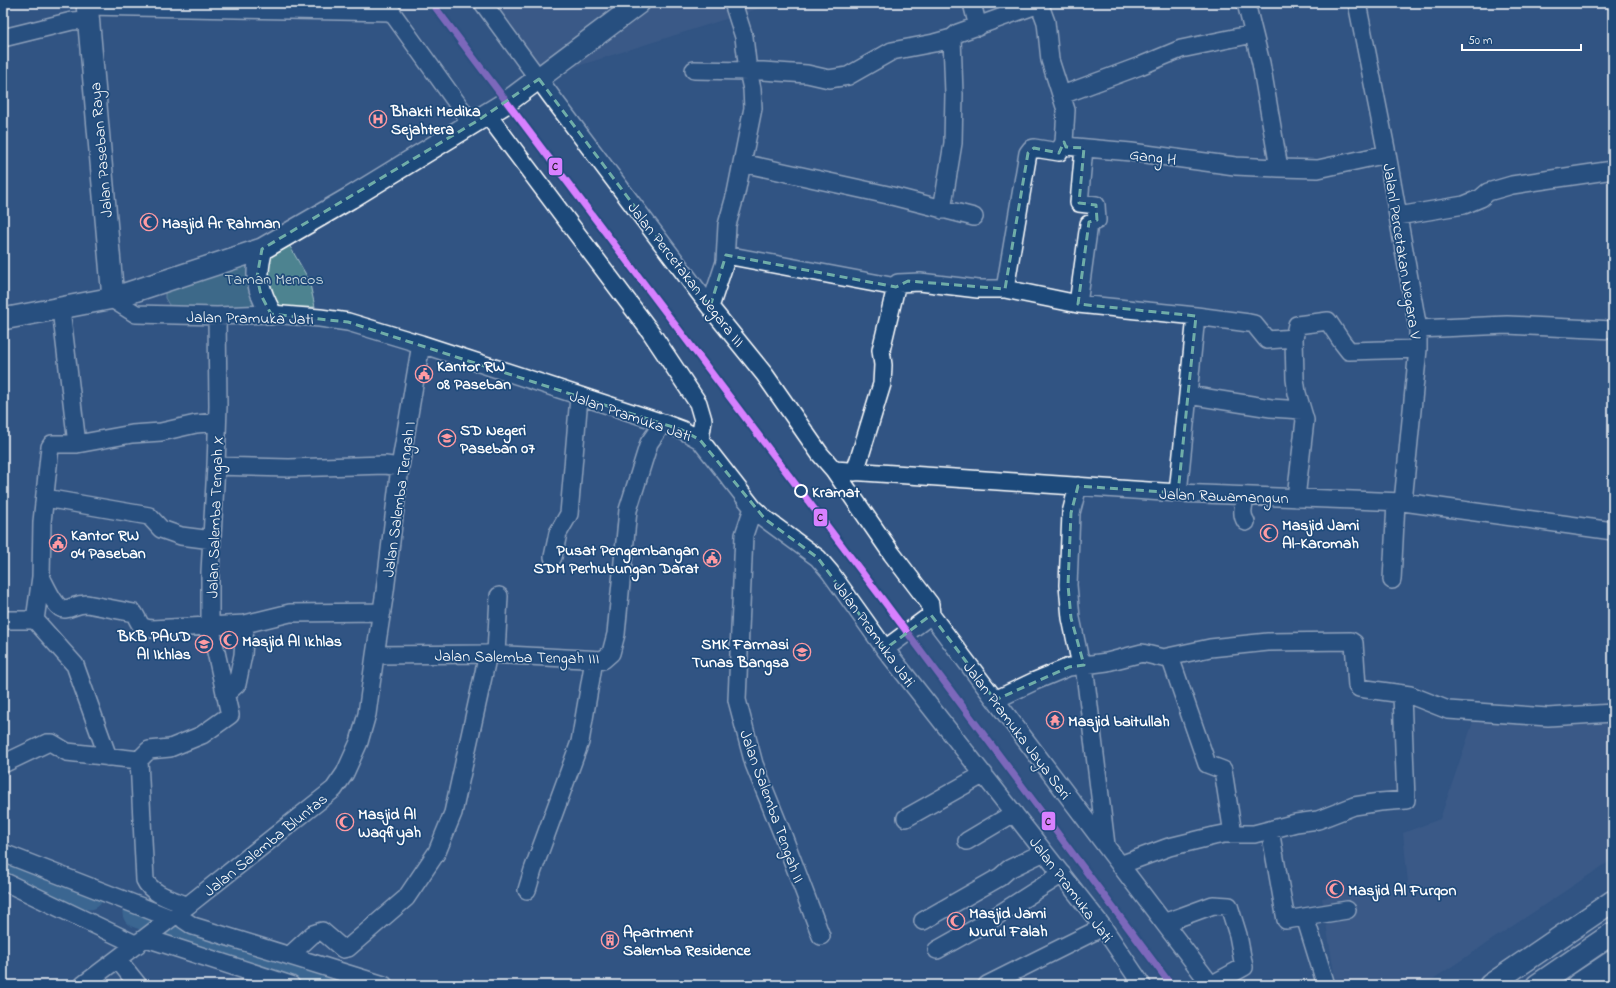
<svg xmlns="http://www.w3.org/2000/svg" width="1616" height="988" viewBox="0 0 1616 988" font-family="'Indie Flower',sans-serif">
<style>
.built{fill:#44608c}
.green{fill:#4e8390;stroke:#a6c1c8}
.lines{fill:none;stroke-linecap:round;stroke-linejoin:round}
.river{stroke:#477da3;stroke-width:29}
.minor-casing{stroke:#fff;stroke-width:20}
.major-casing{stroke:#fff;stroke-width:24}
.minor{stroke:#1f4a7a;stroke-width:17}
.major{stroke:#1f4a7a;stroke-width:21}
.rail-1-casing{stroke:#1f4a7a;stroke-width:10}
.rail-1{stroke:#d880ff;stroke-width:7}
.marked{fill:none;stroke:#6fada8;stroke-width:3;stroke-dasharray:8 5;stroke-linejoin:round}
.stop-dot{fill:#1f4a7a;stroke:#fff;stroke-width:2}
.labels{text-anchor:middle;stroke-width:3.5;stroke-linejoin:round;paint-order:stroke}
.poi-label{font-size:16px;font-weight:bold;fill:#fff;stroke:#1f4a7a;text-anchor:start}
.street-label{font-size:16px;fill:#fff;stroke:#1f4a7a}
.park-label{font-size:16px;fill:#d3e0e3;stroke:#1f4a7a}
.stop-label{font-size:16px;font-weight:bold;fill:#fff;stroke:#1f4a7a;text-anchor:start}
.line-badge{stroke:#1f4a7a;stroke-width:1.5}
.pale-badge-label{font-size:11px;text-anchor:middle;font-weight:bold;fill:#111}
</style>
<rect width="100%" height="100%" fill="#315483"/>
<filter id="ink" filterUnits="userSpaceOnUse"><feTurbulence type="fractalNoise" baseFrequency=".025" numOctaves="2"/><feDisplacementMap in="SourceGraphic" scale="8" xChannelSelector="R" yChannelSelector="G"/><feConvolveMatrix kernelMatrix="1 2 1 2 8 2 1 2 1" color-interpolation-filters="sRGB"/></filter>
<g filter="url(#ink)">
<path class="built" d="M485 3H776L537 79Z
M1613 712V859L1424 985H1336L1322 898 1408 883 1403 833 1440 819 1474 719Z"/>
<path class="green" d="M288 243 309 280 315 307 172 310 165 298V286Z"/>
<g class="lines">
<path class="river" d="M3 863 89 895
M137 913 251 955 337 985"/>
<defs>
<path id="minor" d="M385 3 472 124
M483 3 551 96 710 307 765 375 820 454 834 470 892 554 930 604 931 615 1211 985
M733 3 744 37 748 71H763L807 74 829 79 848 76 892 51 934 43 952 38
M972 3 978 27
M1039 3 1046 22 1050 60 1066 110 1064 142 1065 146 1131 152 1235 166 1279 168 1318 169 1387 154
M1246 3 1261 63 1279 168
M1357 3 1387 154 1418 329V349L1403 502
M87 6 392 12
M3 38 72 21 88 20
M694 70 748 71 752 89 753 108 736 193 727 225 725 262 710 307
M1062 95 1140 66 1181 49 1253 34
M487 114 650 331 698 403 703 420 700 440
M742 163 888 195 974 217
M942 210 953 143 954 94 952 38 958 33 1039 4
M1398 216 1464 205 1481 198 1488 192 1512 185 1613 170
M726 255 896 287
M1005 289 1028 153 1031 149 1034 148 1059 152 1064 142
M113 298 117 302 136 314 217 316 271 314 320 318 348 322 421 344 663 423 682 430 700 440 753 508 765 519 818 558 830 572 885 649 1103 927 1142 985
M1078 304 1089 224 1097 220 1096 205 1079 203 1084 148
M61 309 77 444
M1418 329 1507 325 1613 330
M1294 338 1295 379 1297 393 1305 420 1296 498
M1188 395 1271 408 1302 410
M216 466 289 468 385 465 400 467
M834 470 1178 493 1403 502 1613 531
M855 472 882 384 883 365 881 350 896 287 898 283 920 282 978 289H1005L1078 304 1196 316 1249 323 1254 324 1267 340 1294 338 1297 325 1328 321 1342 342 1349 351 1418 349
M1078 486 1071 513 1068 585 1071 618 1079 656 1084 665 1106 845
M1178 493 1196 316
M45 498 149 516 161 529 181 536 212 540
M753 508 744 535 737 700 754 764 782 833 821 936
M1246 522C1240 513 1244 505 1246 496
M553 557 558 533 569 514 579 397
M41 577C45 584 56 611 65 609 74 608 75 604 87 604L134 613C141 624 138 627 152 629L245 624 290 613 382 612
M1392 580 1396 502
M3 620H35L41 577 42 522 50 447 52 444H77L132 434 161 432 196 424 217 422
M35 620 75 665 108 757
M885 649 931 615
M496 654 499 596
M375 655 488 654 603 660 611 653 616 634 628 510 649 443 663 423
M1170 657 1207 764 1223 770 1233 834
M225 695 237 684 243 655 245 624
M995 700 1035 681 1069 667 1107 662 1142 653 1163 658 1210 648 1268 642 1351 641 1354 643 1357 686 1359 688 1410 695 1448 710 1548 717 1613 713
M139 760 145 880C151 894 174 900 187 906
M3 764 47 743H52L67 752 139 760 149 750 170 748 202 735 230 715 210 625V572L216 466 218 406 217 316
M906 818 984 774
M1270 830 1286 920 1347 910
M967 841 1014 813
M3 853 170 918
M1120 865 1169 847 1214 836 1224 834H1254L1296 823 1318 820 1354 806 1380 802 1406 800 1402 695
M3 881 137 945
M527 890 533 870 580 742 594 660
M178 912 184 920 193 926 384 985
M1305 917 1326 985
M923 921 1000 877 1009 869 1044 852
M1164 923 1213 905 1229 906 1238 935 1244 967 1211 985
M146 938 291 985
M937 950 987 922 1062 874
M289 956 313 934 322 931 343 949 348 948 406 898 437 852 453 813 488 654
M118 960 138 985
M83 985 187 906 334 789 345 773 359 742 367 714 375 655 385 591 400 467 421 344
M987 985 1103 927"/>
<path id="major" d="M87 3 113 298
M262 249C254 277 258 290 271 314
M3 319 113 298 262 249 350 198 507 102 639 3
M1490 985 1613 901
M1537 985 1613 933
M1577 985 1613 961
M1609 985 1613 984"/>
</defs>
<use href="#minor" class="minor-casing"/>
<use href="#major" class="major-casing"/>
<use href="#minor" class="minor"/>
<use href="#major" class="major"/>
<defs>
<path id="rail-1" d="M432 3 883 600 1171 985"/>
</defs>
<use href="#rail-1" class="rail-1-casing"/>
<use href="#rail-1" class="rail-1"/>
</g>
</g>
<path d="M0 0H1616V988H0ZM539 79 710 307 726 255 896 287 908 281 1005 289 1028 153 1034 148 1059 153 1064 142 1066 147 1084 148 1079 203 1096 205 1097 220 1089 222 1078 304 1196 316 1178 493 1078 486 1071 513 1068 585 1071 618 1084 665 1069 667 995 700 931 615 885 649 818 558 765 519 700 440 682 430 348 322 271 314 261 295 257 277 262 249 477 121Z" fill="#315483" fill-opacity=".55" fill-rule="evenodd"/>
<path class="marked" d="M539 79 710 307 726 255 896 287 908 281 1005 289 1028 153 1034 148 1059 153 1064 142 1066 147 1084 148 1079 203 1096 205 1097 220 1089 222 1078 304 1196 316 1178 493 1078 486 1071 513 1068 585 1071 618 1084 665 1069 667 995 700 931 615 885 649 818 558 765 519 700 440 682 430 348 322 271 314 261 295 257 277 262 249 477 121Z"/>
<defs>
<symbol id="hospital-ring" viewBox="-11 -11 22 22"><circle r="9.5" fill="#1f4a7a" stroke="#ff9aa2" stroke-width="1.5"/><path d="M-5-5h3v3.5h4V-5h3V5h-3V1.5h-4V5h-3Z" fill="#ff9aa2"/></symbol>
<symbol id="mosque-ring" viewBox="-11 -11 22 22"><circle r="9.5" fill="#1f4a7a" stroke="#ff9aa2" stroke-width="1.5"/><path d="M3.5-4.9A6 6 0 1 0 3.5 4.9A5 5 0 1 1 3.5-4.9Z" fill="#ff9aa2"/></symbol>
<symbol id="civic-ring" viewBox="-11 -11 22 22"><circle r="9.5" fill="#1f4a7a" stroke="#ff9aa2" stroke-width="1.5"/><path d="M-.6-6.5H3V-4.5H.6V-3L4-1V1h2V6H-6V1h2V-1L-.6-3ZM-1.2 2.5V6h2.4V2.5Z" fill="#ff9aa2"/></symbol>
<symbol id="school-ring" viewBox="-11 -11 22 22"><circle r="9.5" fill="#1f4a7a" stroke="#ff9aa2" stroke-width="1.5"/><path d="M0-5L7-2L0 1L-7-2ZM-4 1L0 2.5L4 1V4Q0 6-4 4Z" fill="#ff9aa2"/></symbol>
<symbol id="temple-ring" viewBox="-11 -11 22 22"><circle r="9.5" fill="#1f4a7a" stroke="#ff9aa2" stroke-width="1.5"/><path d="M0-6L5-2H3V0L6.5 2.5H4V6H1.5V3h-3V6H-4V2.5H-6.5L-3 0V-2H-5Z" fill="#ff9aa2"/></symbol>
<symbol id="building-ring" viewBox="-11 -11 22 22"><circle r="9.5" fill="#1f4a7a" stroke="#ff9aa2" stroke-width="1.5"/><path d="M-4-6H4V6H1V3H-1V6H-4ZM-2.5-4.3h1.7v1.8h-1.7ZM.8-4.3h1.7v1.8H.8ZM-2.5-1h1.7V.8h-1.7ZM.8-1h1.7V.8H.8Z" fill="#ff9aa2"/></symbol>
</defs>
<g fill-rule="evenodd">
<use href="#hospital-ring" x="368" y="109" width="20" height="20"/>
<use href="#mosque-ring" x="139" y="212" width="20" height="20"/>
<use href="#civic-ring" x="414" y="364" width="20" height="20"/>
<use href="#school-ring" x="437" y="428" width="20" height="20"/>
<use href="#mosque-ring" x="1259" y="523" width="20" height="20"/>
<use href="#civic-ring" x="48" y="533" width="20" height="20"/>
<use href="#civic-ring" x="702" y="548" width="20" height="20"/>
<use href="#mosque-ring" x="219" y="630" width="20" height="20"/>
<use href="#school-ring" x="194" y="634" width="20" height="20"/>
<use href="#school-ring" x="792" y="642" width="20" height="20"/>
<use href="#temple-ring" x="1045" y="710" width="20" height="20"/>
<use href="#mosque-ring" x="335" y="812" width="20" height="20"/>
<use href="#mosque-ring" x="1325" y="879" width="20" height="20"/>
<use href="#mosque-ring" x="946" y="911" width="20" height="20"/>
<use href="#building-ring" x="600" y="930" width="20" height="20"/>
</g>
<circle class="stop-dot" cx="801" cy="491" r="6"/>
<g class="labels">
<g class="poi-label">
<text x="391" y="116">Bhakti Medika<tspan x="391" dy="18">Sejahtera</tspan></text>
<text x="162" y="228">Masjid Ar Rahman</text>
<text x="437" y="371">Kantor RW<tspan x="437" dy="18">08 Paseban</tspan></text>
<text x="460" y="435">SD Negeri<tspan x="460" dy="18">Paseban 07</tspan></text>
<text x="1282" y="530">Masjid Jami<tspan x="1282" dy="18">Al-Karomah</tspan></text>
<text x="71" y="540">Kantor RW<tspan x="71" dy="18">04 Paseban</tspan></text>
<text x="699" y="555" text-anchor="end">Pusat Pengembangan<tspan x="699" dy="18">SDM Perhubungan Darat</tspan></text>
<text x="191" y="641" text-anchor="end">BKB PAUD<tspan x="191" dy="18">Al Ikhlas</tspan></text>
<text x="242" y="646">Masjid Al Ikhlas</text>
<text x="789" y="649" text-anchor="end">SMK Farmasi<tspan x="789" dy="18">Tunas Bangsa</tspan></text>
<text x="1068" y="726">Masjid baitullah</text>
<text x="358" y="819">Masjid Al<tspan x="358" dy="18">Waqfiyah</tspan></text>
<text x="1348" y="895">Masjid Al Furqon</text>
<text x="969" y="918">Masjid Jami<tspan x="969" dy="18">Nurul Falah</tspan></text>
<text x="623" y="937">Apartment<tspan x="623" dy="18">Salemba Residence</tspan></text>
</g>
<g class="street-label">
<text transform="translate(100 150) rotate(-95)" y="6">Jalan Paseban Raya</text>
<text transform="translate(1153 156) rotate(7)" y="6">Gang H</text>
<text transform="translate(1403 251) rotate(81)" y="6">Jalanl Percetakan Negara V</text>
<text transform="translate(687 274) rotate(52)" y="6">Jalan Percetakan Negara III</text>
<text transform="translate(250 317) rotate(1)" y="6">Jalan Pramuka Jati</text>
<text transform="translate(631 415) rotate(19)" y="6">Jalan Pramuka Jati</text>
<text transform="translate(1224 495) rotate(2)" y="6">Jalan Rawamangun</text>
<text transform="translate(398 499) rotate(-82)" y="6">Jalan Salemba Tengah I</text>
<text transform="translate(214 517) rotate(-88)" y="6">Jalan Salemba Tengah X</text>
<text transform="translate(875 633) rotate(54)" y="6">Jalan Pramuka Jati</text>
<text transform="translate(517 656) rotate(1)" y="6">Jalan Salemba Tengah III</text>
<text transform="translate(1018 730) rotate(53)" y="6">Jalan Pramuka Jaya Sari</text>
<text transform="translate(773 806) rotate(70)" y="6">Jalan Salemba Tengah II</text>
<text transform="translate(265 844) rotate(-39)" y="6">Jalan Salemba Bluntas</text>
<text transform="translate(1072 889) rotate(53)" y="6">Jalan Pramuka Jati</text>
</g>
<g class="park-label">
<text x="274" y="284">Taman Mencos</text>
</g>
<g class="stop-label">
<text x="812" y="497">Kramat</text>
</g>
</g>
<g class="line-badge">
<rect x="548" y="157" width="15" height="19" rx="4" fill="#d880ff"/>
<rect x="813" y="508" width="15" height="19" rx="4" fill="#d880ff"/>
<rect x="1041" y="811" width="15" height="20" rx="4" fill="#d880ff"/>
</g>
<g class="pale-badge-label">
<text x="555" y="170">C</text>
<text x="820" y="521">C</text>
<text x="1048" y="825">C</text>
</g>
<rect width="1616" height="988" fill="none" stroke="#1f4a7a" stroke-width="16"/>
<rect x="8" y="8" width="1600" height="972" fill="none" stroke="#fff" stroke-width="1.5" filter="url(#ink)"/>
<path d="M1462 44v6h119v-6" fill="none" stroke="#ffffff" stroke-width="2"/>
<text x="1468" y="44" font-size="12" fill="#ffffff" stroke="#1f4a7a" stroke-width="3" paint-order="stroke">50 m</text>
</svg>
